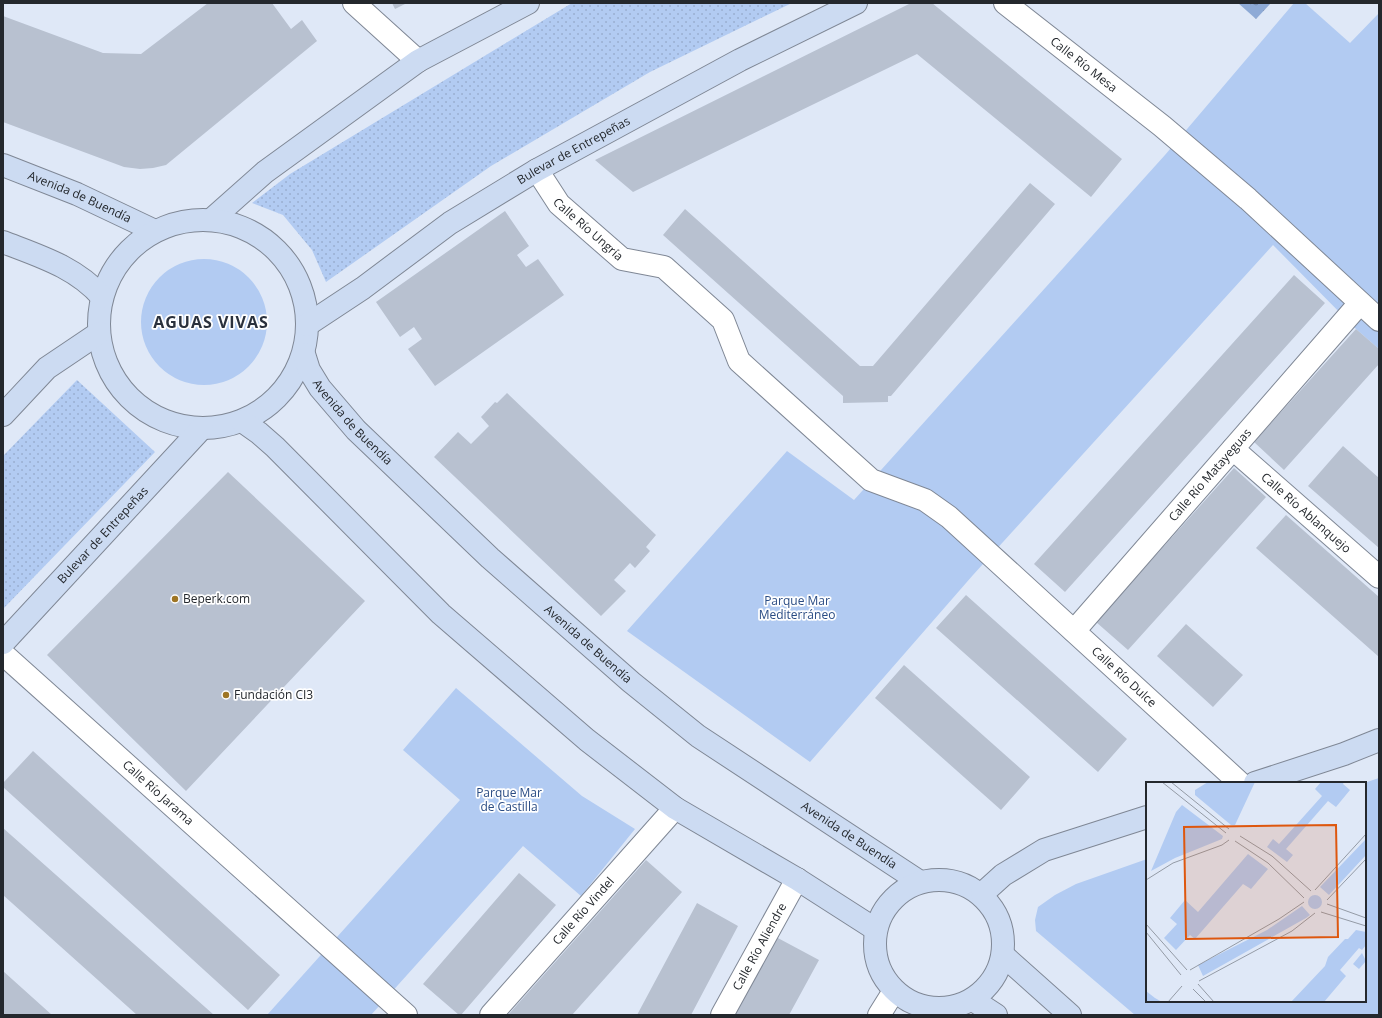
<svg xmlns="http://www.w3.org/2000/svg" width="1382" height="1018" viewBox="0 0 1382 1018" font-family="'Open Sans',sans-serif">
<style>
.green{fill:#b2cbf2}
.garden{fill:url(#garden-dots)}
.water{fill:url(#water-ripples)}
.building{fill:#b8c1d0}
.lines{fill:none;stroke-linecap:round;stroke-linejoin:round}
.street-casing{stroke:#7f8795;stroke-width:24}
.secondary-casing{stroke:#7f8795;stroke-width:24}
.street{stroke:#fff;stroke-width:22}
.secondary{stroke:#ccdbf2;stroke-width:22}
.poi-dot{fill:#9e7524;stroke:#fff;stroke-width:1.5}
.labels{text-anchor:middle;stroke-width:3.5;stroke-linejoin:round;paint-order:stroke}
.street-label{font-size:12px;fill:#24282d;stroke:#fff}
.poi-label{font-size:12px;fill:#24282d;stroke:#fff;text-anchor:start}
.park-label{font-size:12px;fill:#2a4c84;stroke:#fff}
.district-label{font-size:16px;font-weight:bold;letter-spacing:1px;fill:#2a313d;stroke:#fff}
.inset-road{fill:none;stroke:#949ba6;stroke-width:1}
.view{fill:#de570e;fill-opacity:0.15;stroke:#de570e;stroke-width:2}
.inset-edge{fill:none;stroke:#24282d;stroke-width:2}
</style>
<defs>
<pattern id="garden-dots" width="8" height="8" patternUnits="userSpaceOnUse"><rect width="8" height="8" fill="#b2cbf2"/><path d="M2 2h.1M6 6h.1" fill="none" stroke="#99aed0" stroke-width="1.8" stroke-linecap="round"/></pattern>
<pattern id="water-ripples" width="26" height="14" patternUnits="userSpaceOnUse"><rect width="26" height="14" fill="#8eaad6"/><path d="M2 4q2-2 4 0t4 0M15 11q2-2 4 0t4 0" fill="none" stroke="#748aae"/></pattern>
</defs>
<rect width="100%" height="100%" fill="#dfe8f7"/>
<path class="green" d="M1294 3H1305L1350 43 1379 13V349L1356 329 1273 245 973 575 810 762 627 631 787 451 854 500 1165 155Z
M141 322a63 63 0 1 1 126 0a63 63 0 1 1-126 0Z
M456 688 582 796 635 829 581 896 523 846 371 1015H267L460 800 403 750Z
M1379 778V1015H1135L1036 931 1035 920 1038 907 1055 895 1076 884 1147 859V1001H1365L1364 783Z"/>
<path class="garden" d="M572 3H792L650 72 491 166 326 282 312 250 283 215 252 203 290 174Z
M77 380 155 452 3 609V456Z"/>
<path class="water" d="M1238 3H1271L1256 19Z"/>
<path class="building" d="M208 3H272L291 29 302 20 317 41 166 165 153 168 140 169 124 167 3 122V16L103 53 141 54Z
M392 3H407L395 9Z
M911 3H932L1122 159 1091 197 917 54 633 192 595 160Z
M1030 183 1055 204 891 396H888V402L843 403V396L663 235 685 209 860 366H873Z
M505 211 529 246 517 255 526 267 538 259 564 295 435 386 408 349 422 339 414 327 400 337 376 302Z
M1294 275 1325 303 1065 592 1034 564Z
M1356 329 1379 349V364L1284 470 1254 442Z
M507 393 656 535 646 547 650 551 635 568 630 563 614 580 626 591 601 616 434 457 458 432 471 444 489 426 481 417 495 402 497 403Z
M1343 446 1379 478V548L1308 486Z
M1234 468 1266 497 1128 650 1096 622Z
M228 472 365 601 186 791 47 655Z
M1286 515 1379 597V657L1256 548Z
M966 595 1127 739 1098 772 936 628Z
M1186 624 1243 675 1213 707 1157 656Z
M904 665 1030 777 1001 810 875 698Z
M33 751 280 975 248 1010 3 787V783Z
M3 828 214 1015H137L3 895Z
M646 860 682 892 572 1015H508Z
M519 873 556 905 461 1015H459L423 984Z
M697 903 738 926 691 1015H637Z
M776 937 819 960 789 1015H734Z
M3 971 52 1015H3Z"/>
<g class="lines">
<defs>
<g id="street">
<path d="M354 3 418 61"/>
<path id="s1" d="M1005 3 1162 126 1248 199 1379 320"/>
<path id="s2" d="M537 170 559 204 622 259 664 267 723 320 739 361 871 480 925 500 949 517 1240 783"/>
<path id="s3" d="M1233 449 1379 577"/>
<path id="s4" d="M1074 631 1360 303"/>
<path id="s5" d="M3 654 406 1015"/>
<path id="s6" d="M491 1015 675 808"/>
<path id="s7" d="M722 1015 797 879"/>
<path d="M879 1015 894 991"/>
</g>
<g id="secondary">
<path id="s8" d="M3 165 77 194 155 231"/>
<path d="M211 220 265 172 418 61 528 3"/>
<circle cx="203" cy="324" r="104"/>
<path d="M3 242C39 256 76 267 102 297"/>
<path id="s9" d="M307 325 363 288 450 223 537 170 740 60 856 3"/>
<path id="s10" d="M304 354 309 370 320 388 356 430 490 558 631 682 698 736 920 882"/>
<path d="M3 415 47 368 99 333"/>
<path d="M242 421 259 433 275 447 441 614 587 740 675 808 797 879 875 929"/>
<path id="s11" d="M3 643 202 428"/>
<path d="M1255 783 1344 754 1379 740"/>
<circle cx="939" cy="944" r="64"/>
<path d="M982 894 1003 875 1044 850 1147 817"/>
<path d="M1004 956 1070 1015"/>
<path d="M973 1000 996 1015"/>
</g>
</defs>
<use href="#street" class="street-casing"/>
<use href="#secondary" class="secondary-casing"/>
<use href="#street" class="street"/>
<use href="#secondary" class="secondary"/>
</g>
<g class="poi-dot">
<circle cx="175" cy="599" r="4"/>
<circle cx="226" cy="695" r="4"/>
</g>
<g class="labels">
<g class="street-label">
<text dy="4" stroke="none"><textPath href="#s1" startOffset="100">Calle Río Mesa</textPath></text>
<text dy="4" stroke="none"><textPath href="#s9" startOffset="319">Bulevar de Entrepeñas</textPath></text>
<text dy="4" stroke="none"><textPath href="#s8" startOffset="83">Avenida de Buendía</textPath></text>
<text dy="4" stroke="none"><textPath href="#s2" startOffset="79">Calle Río Ungría</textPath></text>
<text dy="4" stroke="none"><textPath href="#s10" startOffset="85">Avenida de Buendía</textPath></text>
<text dy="4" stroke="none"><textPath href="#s4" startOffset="207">Calle Río Matayeguas</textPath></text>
<text dy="4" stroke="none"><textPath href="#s3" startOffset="97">Calle Río Ablanquejo</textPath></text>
<text dy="4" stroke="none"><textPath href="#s11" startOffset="147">Bulevar de Entrepeñas</textPath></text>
<text dy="4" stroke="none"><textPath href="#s10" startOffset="409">Avenida de Buendía</textPath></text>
<text dy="4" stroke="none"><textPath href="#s2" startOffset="792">Calle Río Dulce</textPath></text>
<text dy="4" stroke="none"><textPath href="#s5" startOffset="208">Calle Río Jarama</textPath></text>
<text dy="4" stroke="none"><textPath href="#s10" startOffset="733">Avenida de Buendía</textPath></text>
<text dy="4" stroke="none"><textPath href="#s6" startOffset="139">Calle Río Vindel</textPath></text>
<text dy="4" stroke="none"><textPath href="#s7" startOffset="78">Calle Río Aliendre</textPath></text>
</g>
<g class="poi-label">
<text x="183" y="603">Beperk.com</text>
<text x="234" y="699">Fundación CI3</text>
</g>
<g class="park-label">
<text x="797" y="605">Parque Mar<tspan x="797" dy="14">Mediterráneo</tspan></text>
<text x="509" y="797">Parque Mar<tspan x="509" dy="14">de Castilla</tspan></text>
</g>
<g class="district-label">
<text x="211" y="328">AGUAS VIVAS</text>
</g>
</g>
<g transform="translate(1146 782)">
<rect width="220" height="220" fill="#dfe8f7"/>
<path d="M62 0H109L89 43H85L49 13V8ZM175 0H198L197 2 204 8 190 25 182 19 140 67 147 73 141 80 121 65 127 57 133 62 176 14 169 7ZM36 23 77 54 76 57 29 76 5 89 30 30ZM102 72 122 87 105 107 97 102 49 157 44 153 30 168 18 156 31 142 24 136 39 118 52 130ZM162 120a7 7 0 1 1 14 0a7 7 0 1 1-14 0ZM210 148 220 150V163L216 168 213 166 194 188 200 194 178 220H145L179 184 182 175 199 157H202ZM216 171 220 179 213 187 207 182ZM0 209 9 216 16 220H0Z" fill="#b2cbf2"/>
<path d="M220 57V73L183 113 174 105ZM156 124 164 133 160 136 57 194 52 183 121 148Z" fill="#b2cbf2"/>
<path class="inset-road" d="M16 0 80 51M25 0 83 47M94 54 126 74 165 109M89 59 122 81 158 116M0 98 27 81 76 63 83 58M169 108 220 52M181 118 220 77M181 122 220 136M175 130 220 144M0 142 41 188M0 150 35 193M44 188 133 137 158 120M53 199 146 149 169 131M52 202 68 220M47 207 60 220M22 220 36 204"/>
<path class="view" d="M190 43 192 155 40 157 38 45Z"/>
<rect width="220" height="220" class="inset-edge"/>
</g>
<rect width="1382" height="1018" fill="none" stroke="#24282d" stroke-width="8"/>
</svg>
